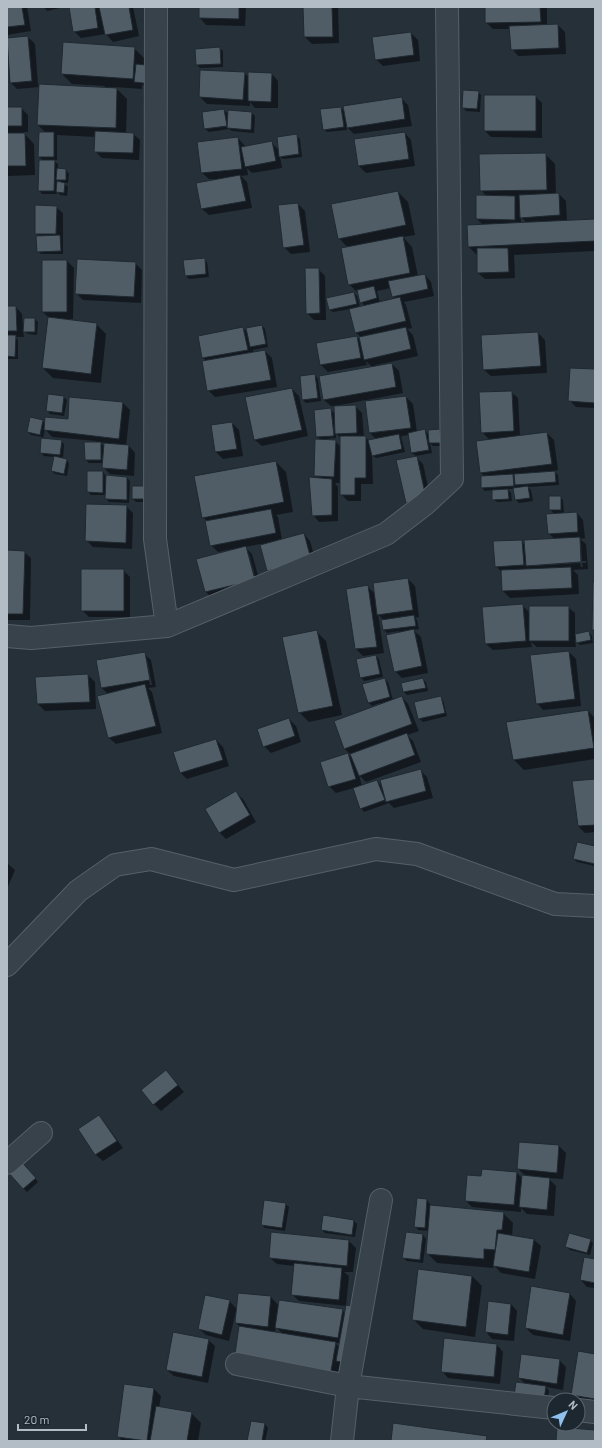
<svg xmlns="http://www.w3.org/2000/svg" width="602" height="1448" viewBox="0 0 602 1448" font-family="Barlow,sans-serif">
<style>
.shadow{fill:#0007;fill-rule:evenodd}
.building{fill:#505d67;stroke:#1f2931}
.lines{fill:none;stroke-linecap:round;stroke-linejoin:round}
.street-casing{stroke:#566068;stroke-width:24}
.street{stroke:#38424a;stroke-width:22}
</style>
<rect width="100%" height="100%" fill="#253039"/>
<path class="shadow" d="M7 7H27L31 31 7 35Z
M44 7H64L47 11Z
M70 7H133L139 36 113 42 106 34 81 38 74 31Z
M200 7H246L245 26 206 25 200 18Z
M304 7H338L339 43 312 44 305 37Z
M486 7H547V26L558 25 565 32 566 54 518 56 512 49 511 29H493L486 22Z
M411 33 418 40 420 61 383 66 376 59Z
M28 37 35 44 38 85 105 88V86L72 84 62 74 134 48 144 58V66L155 87 142 85V89L115 87 127 99 126 133 133 134 140 140 139 160 102 158 95 151 96 137 57 135V160H53L58 164V170H66L69 174 68 183H64L68 187 67 196 60 195 57 191V194H42L39 190 44 161 39 157 46 133 38 125 40 87 17 89 10 82 7 39Z
M219 48 223 51V67L200 68 197 65Z
M201 71 244 73 249 77 272 74 278 81V108H255L250 102V106L207 104 200 97Z
M478 92 481 95 480 112 466 111 463 108Z
M535 96 542 103V138L491 137 485 131Z
M401 98 408 105 412 126 354 134 346 126 347 130 327 132 324 129 341 108 345 112Z
M7 108H21L28 115V132H23L34 144 35 175 7 176Z
M224 110 229 115 252 113 255 116 254 133 232 131 229 129 209 132 205 129Z
M405 133 411 140 415 166 366 173 359 166Z
M297 136 300 139 302 157 283 159 280 156 282 168 252 173 247 168 248 175 241 176 247 182 252 208 209 215 202 209 213 181V179H209L202 173 238 138 244 145 245 147 272 143 279 150Z
M545 154 555 164 556 194H559L566 201 567 221 595 220V251L514 255 515 278 485 279 478 273V256L469 247 483 225 477 219 487 197 481 190ZM521 217 527 223H521Z
M398 192 408 202 415 235 403 237 412 247 418 276 425 275 431 282 434 296 404 302 406 305 412 328 407 329 413 335 418 356 376 365V367L392 364 399 371 403 393 367 400V402L406 397 413 404 417 432 425 431 429 435 440 430 443 433 444 446H433L430 443 432 453 416 456 412 453 409 435 401 436 405 452 376 458 372 455 373 484H361V501H348L341 494V483H335L338 487V521L319 522 313 515 318 478 315 475 321 440 317 437 330 409 335 414V406H331L324 400 373 368 366 361 367 365 328 372 321 365 356 337 361 341V337L356 333 350 309 333 312 329 309 354 293 357 296 360 307 365 306 361 302 359 294 349 284 348 248 339 238ZM391 288 393 296 396 299 380 303 377 291ZM366 400 370 433 377 440 369 441 365 437H364L362 413 355 406 335 407V406ZM336 433 341 439V447L335 441H326V439L336 438Z
M298 204 305 211 310 252 291 254 284 247Z
M56 207 63 213V254H41L38 251 40 237 36 233Z
M204 259 207 262 209 277 189 279 186 276Z
M67 261 74 268 73 319H65V320L96 324 106 334 101 383 53 378 43 368 49 318 43 312Z
M135 263 142 270 141 303 83 300 76 293Z
M318 269 325 276 326 320H314L307 313Z
M7 307H16L22 314 23 327 35 319 38 322 37 335 28 334 23 330 24 337H16L18 340V359H7Z
M262 326 265 329 268 347 253 350 254 353 265 351 272 358 277 387 215 397 208 390 207 361 203 358 243 328 248 333Z
M538 333 545 340 547 373 491 376 484 370Z
M595 370V408L576 407 569 400Z
M315 375 318 379 321 401 306 403 303 400Z
M292 389 299 396 308 436 262 446 255 440Z
M511 392 518 398 520 437 547 433 554 440 558 470 554 471 558 475 559 485 528 487 531 490 533 501 519 503 516 500 514 489H508L511 493 512 501 497 502 493 499V490L485 491 482 488 485 477 481 473 491 441 482 432Z
M63 397 67 400 64 416 50 414 47 410Z
M123 403 130 410 126 446H129L135 453 134 476 110 474 103 467 104 463H89L86 460 96 441 52 437 45 429 43 439 61 441 64 444 63 459 66 460 69 463 67 476 55 474 52 471 55 457 44 456 41 453 42 437 31 435 28 432 42 421 46 424 68 420ZM99 442 105 443V447Z
M232 423 239 430 243 456 223 459 216 452 212 426Z
M416 457 423 464 432 505 414 509 407 502Z
M276 462 286 472 293 512 276 515 278 517 282 540 304 534 310 541 317 566 275 578 268 571 261 544 245 547 252 554 261 586 213 599 206 592 198 560 232 551V549L218 552 211 545 208 522 203 517ZM247 554H249L257 584 255 585Z
M88 472H103L106 476 127 478 130 481 129 503 109 502 106 499V495H91L88 492Z
M148 487 151 502H136L133 499Z
M560 497 563 500 564 514 577 513 583 520 585 538 580 539 586 544 588 569 573 570 578 575 579 594 510 598 503 591 502 573 496 566 521 541 525 545 555 539 549 534 555 515 550 509ZM579 544H581L582 561H586V563H582L583 567H581L580 563 532 566V564Z
M126 506 133 513 132 549 93 547 86 540Z
M7 551 24 552 31 558 30 620H7Z
M123 570 130 577V617H89L82 610Z
M408 579 415 586 419 617 415 618 417 620 419 629 413 630 421 637 428 673 402 678 395 671 399 631 387 633 384 630V621L378 614 384 653 363 656 356 649 347 589 368 587 375 594Z
M522 605 530 613 568 607 575 613V635L589 632 592 636 593 643 580 645 575 640 576 647H537L531 642 532 647 493 650 486 644Z
M316 631 326 641 342 715 309 722 299 712Z
M569 652 576 659 581 706 543 710 537 703Z
M144 654 151 660 156 687 148 688 152 692 162 733 116 744 109 738 108 694 102 688ZM145 660H147L152 685H150Z
M376 656 379 659 383 677 364 681 361 677Z
M88 675 95 682 96 709 45 711 38 704 36 678Z
M384 679 388 682 393 700 402 697 408 704 419 731 407 735 413 741 421 762 366 782 359 775 362 786 377 781 380 784 382 789 420 770 427 777 433 798 394 808 389 803 364 812 361 808 354 788 336 793 329 786 348 754 354 760 352 756 345 749 335 722 381 705 380 703 372 706 368 702Z
M423 679 426 682 428 691 407 695 404 692 402 683Z
M440 697 443 700 447 716 423 722 419 718Z
M588 711 595 718V759L524 770 514 760Z
M289 719 296 726 301 742 271 753 264 746Z
M216 740 223 747 229 766 187 779 181 773Z
M595 780V832L585 833 578 826 573 782Z
M236 793 243 799 256 822 226 839 219 832Z
M595 847V866L577 862 574 859Z
M7 863 15 870 7 889Z
M172 1078 184 1092 161 1111 154 1104Z
M99 1116 105 1123 123 1148 103 1161 96 1155 79 1129Z
M559 1146 566 1153 563 1179 548 1178 556 1186 554 1216 527 1214 521 1208V1212L472 1207 466 1201 482 1177 517 1173 523 1179 526 1176 518 1169Z
M22 1163 38 1182 27 1192 7 1170Z
M427 1200 430 1204V1206L503 1213 513 1223 512 1236 534 1240 541 1246 535 1279 501 1273 494 1265 493 1268 437 1263 427 1253 429 1231 418 1230 415 1226Z
M285 1204 289 1207 285 1231 265 1228 262 1225Z
M324 1217 354 1221 357 1224 355 1237 325 1233 322 1230Z
M272 1233 349 1241 356 1248 353 1272H344L349 1276 346 1306 361 1308 367 1315 358 1370 343 1367 340 1386 245 1371 235 1361 240 1327 236 1323 237 1311H236L229 1341 206 1335 199 1329 206 1296 229 1301 237 1309 239 1294 271 1297 279 1306 280 1301 342 1310 346 1314 347 1306 299 1301 292 1294 295 1266 277 1264 270 1258ZM276 1327 283 1334 275 1333ZM335 1343H340V1348Z
M407 1233 423 1235 426 1239 423 1263 407 1261 403 1258Z
M590 1240 593 1243 590 1255 570 1250 566 1247Z
M595 1260V1288L587 1287 581 1280Z
M472 1276 482 1286 475 1337 423 1329 413 1319Z
M570 1294 576 1301 570 1341 533 1335 526 1328Z
M511 1304 517 1311 514 1341 492 1339 486 1332Z
M208 1340 215 1346 208 1383 174 1376 167 1370Z
M497 1345 503 1352 500 1384 448 1378 442 1371Z
M595 1355V1404L578 1400 572 1395Z
M559 1360 566 1367 563 1390 546 1387 549 1391 547 1403 519 1378Z
M125 1385 154 1389 161 1396 159 1408 191 1413 201 1423 198 1441H122L118 1436Z
M252 1422 265 1424 268 1428 265 1441H248Z"/>
<path class="building" d="M7 7H22L25 25 7 27Z
M69 7H95L98 28 73 32Z
M99 7H129L133 30 105 35Z
M199 7H239V19L199 18Z
M303 7H332L333 37H304Z
M485 7H540L541 22 485 23Z
M558 24 559 48 511 50 509 26Z
M411 32 414 55 375 60 372 37Z
M28 36 32 81 10 83 7 38Z
M63 42 135 47 133 79 61 74Z
M220 47 221 64 196 65 195 49Z
M136 64 154 66 152 84 134 82Z
M200 70 245 72 243 100 199 97Z
M248 72 272 73 271 102 248 101Z
M39 84 117 88 116 128 37 125Z
M463 90 479 91 477 109 462 108Z
M484 95H536V131H484Z
M402 97 405 119 347 128 343 106Z
M7 107H22V126H7Z
M341 107 344 127 323 130 320 109Z
M224 109 227 126 204 129 202 112Z
M228 110 252 112 251 130 227 128Z
M95 131 134 133 133 153 94 152Z
M39 132H54V157H38Z
M405 132 409 159 358 166 354 139Z
M7 133H25L26 166H7Z
M297 134 299 154 279 157 277 137Z
M238 137 242 169 201 173 197 142Z
M272 141 276 161 245 167 241 147Z
M546 153 547 190 480 191 479 154Z
M39 160H55L54 191H38Z
M57 168 66 169V180H56Z
M240 175 246 201 201 209 196 183Z
M57 181 65 183 64 193 56 192Z
M398 191 406 225 338 239 331 204Z
M559 193 560 215 520 218 519 195Z
M476 195 515 196V220L476 219Z
M298 203 304 245 283 248 278 205Z
M35 205 57 206 56 234H35Z
M595 219V241L468 247 467 225Z
M60 235 61 251 37 252 36 236Z
M403 236 410 273 348 285 341 248Z
M477 248H508L509 272 477 273Z
M205 258 206 274 185 276 183 260Z
M77 259 136 262 134 297 75 294Z
M42 260H67V312H42Z
M305 268H319L320 313 306 314Z
M425 274 428 289 392 297 388 281Z
M374 286 377 298 360 303 357 290Z
M354 292 357 304 329 310 326 298Z
M400 297 406 321 355 333 349 309Z
M7 306H16L17 331H7Z
M48 317 97 323 91 374 42 368Z
M24 318H35V332H23Z
M262 325 266 344 250 347 246 328Z
M243 327 248 350 202 358 198 336Z
M406 327 411 349 364 360 359 337Z
M538 332 541 366 483 370 481 335Z
M7 335H16L15 357 7 356Z
M357 336 361 358 320 365 316 343Z
M265 350 271 380 207 391 202 361Z
M392 363 396 387 323 400 319 376Z
M570 368 595 369V403L568 401Z
M315 374 318 398 302 400 300 376Z
M292 388 302 430 254 440 245 397Z
M512 391 514 431 481 433 479 392Z
M48 394 64 396 62 413 46 411Z
M406 396 411 428 369 433 365 401Z
M69 397 123 402 119 439 44 430 45 417 68 419Z
M356 405 357 433 335 434 334 406Z
M331 408 334 436 316 437 314 410Z
M30 417 43 420 40 435 27 432Z
M232 422 237 449 215 452 211 425Z
M425 429 429 450 411 453 408 433Z
M440 429 441 443H429L428 430Z
M547 432 552 464 480 473 476 441Z
M399 434 402 449 372 456 368 440Z
M340 436H366V478H355V495H340Z
M41 438 62 440 60 455 40 453Z
M315 439 336 440 334 477 314 476Z
M84 442H101V460H85Z
M104 443 129 445 127 470 102 468Z
M54 456 67 459 64 474 51 471Z
M417 456 426 498 406 503 396 460Z
M276 461 284 502 202 518 194 476Z
M87 471H103V493L87 492Z
M555 471 556 482 515 485 514 474Z
M513 474 514 486 481 488V476Z
M106 475 127 477V500L105 499Z
M309 477 332 479V515L312 516Z
M132 486H148V499H132Z
M528 486 530 498 515 500 513 488Z
M508 489 509 499 492 500V490Z
M549 496H561V510H549Z
M86 504 127 505 126 543 85 541Z
M271 509 276 533 210 546 205 521Z
M577 512 578 532 548 534 546 514Z
M304 533 311 559 267 571 260 545Z
M580 537 581 562 526 566 524 540Z
M522 540 524 565 495 567 493 541Z
M246 546 255 580 205 592 196 559Z
M7 550 25 551 23 614H7Z
M571 567 572 588 502 591 501 570Z
M81 569H124V611H81Z
M408 578 413 610 377 615 373 583Z
M593 582H595V630H592Z
M368 585 377 647 355 649 346 589Z
M523 604 526 641 485 644 482 607Z
M529 606H569V641H529Z
M414 615 416 626 383 630 381 620Z
M414 629 422 666 394 672 386 635Z
M317 630 333 706 298 713 282 637Z
M589 631 591 640 576 643 575 634Z
M569 651 575 699 536 704 530 655Z
M145 652 150 680 101 688 96 660Z
M376 655 380 674 360 678 356 659Z
M88 674 90 702 37 704 35 677Z
M385 678 390 697 368 703 362 684Z
M423 678 426 688 403 692 401 683Z
M145 684 156 726 108 738 97 696Z
M402 696 412 724 344 749 334 721Z
M441 696 445 713 418 719 414 702Z
M588 710 594 748 513 760 506 722Z
M289 718 295 736 263 747 257 729Z
M407 733 415 755 359 776 350 754Z
M216 739 223 760 180 773 173 752Z
M348 753 356 779 328 787 320 762Z
M421 769 426 791 386 802 380 780Z
M595 779V825L578 826 572 781Z
M377 780 385 800 360 809 353 788Z
M236 791 250 815 219 833 205 809Z
M577 842 595 846V864L573 859Z
M166 1070 178 1085 153 1105 141 1090Z
M99 1115 117 1141 95 1155 78 1129Z
M519 1142 559 1145 557 1173 517 1169Z
M19 1159 36 1178 23 1189 7 1171Z
M482 1169 517 1172 514 1205 465 1201 467 1175 481 1176Z
M522 1175 550 1178 547 1210 519 1207Z
M417 1198 427 1199 425 1228 414 1227Z
M264 1200 286 1203 282 1228 261 1225Z
M430 1205 504 1212 502 1230H497L495 1250 484 1249V1259L426 1254Z
M323 1215 354 1220 352 1235 321 1230Z
M271 1232 349 1240 347 1266 269 1258Z
M406 1232 423 1234 420 1260 402 1258Z
M498 1233 534 1239 529 1272 493 1266Z
M569 1233 591 1239 587 1253 565 1247Z
M584 1257 595 1259V1283L580 1280Z
M294 1263 342 1268 339 1300 291 1295Z
M418 1269 472 1276 466 1327 412 1320Z
M531 1286 570 1293 563 1335 525 1328Z
M238 1293 271 1296 268 1327 235 1323Z
M205 1295 230 1300 222 1335 198 1329Z
M279 1300 343 1309 338 1338 275 1328Z
M488 1301 511 1304 508 1335 485 1332Z
M346 1305 361 1308 351 1364 336 1361Z
M239 1326 336 1342 330 1377 234 1361Z
M173 1332 209 1339 202 1377 166 1370Z
M444 1338 497 1344 494 1377 441 1372Z
M578 1351 595 1354V1399L571 1395Z
M521 1354 560 1359 557 1384 518 1378Z
M516 1382 546 1386 544 1400 514 1396Z
M124 1384 154 1388 147 1441 117 1437Z
M156 1406 192 1412 187 1441H150Z
M251 1421 265 1423 262 1441H247Z
M393 1423 487 1436 486 1441H391Z
M557 1427 595 1430V1441H556Z"/>
<g class="lines">
<defs>
<path id="street" d="M156 7 155 539 167 626
M7 636 31 638 167 626 386 534 425 504 452 479 447 7
M7 965 78 891 115 865 151 859 234 880 376 849 417 854 555 904 595 906
M7 1163 41 1133
M237 1364 348 1386 554 1408
M578 1410 595 1412
M342 1441 348 1386 381 1200"/>
</defs>
<use href="#street" class="street-casing"/>
<use href="#street" class="street"/>
</g>
<rect width="602" height="1448" fill="none" stroke="#b3bdc5" stroke-width="16"/>
<g transform="translate(566 1412) rotate(46)"><circle r="19" fill="#1d272f" stroke="#59636b"/>
<path d="M0-3L7 15L0 10L-7 15Z" fill="#90c0ee"/>
<text y="-6" font-size="11" font-weight="bold" text-anchor="middle" fill="#b3bdc5">N</text>
</g>
<path d="M18 1424v6h68v-6" fill="none" stroke="#b3bdc5" stroke-width="2"/>
<text x="24" y="1424" font-size="12" fill="#b3bdc5" stroke="#1d272f" stroke-width="3" paint-order="stroke">20 m</text>
</svg>
